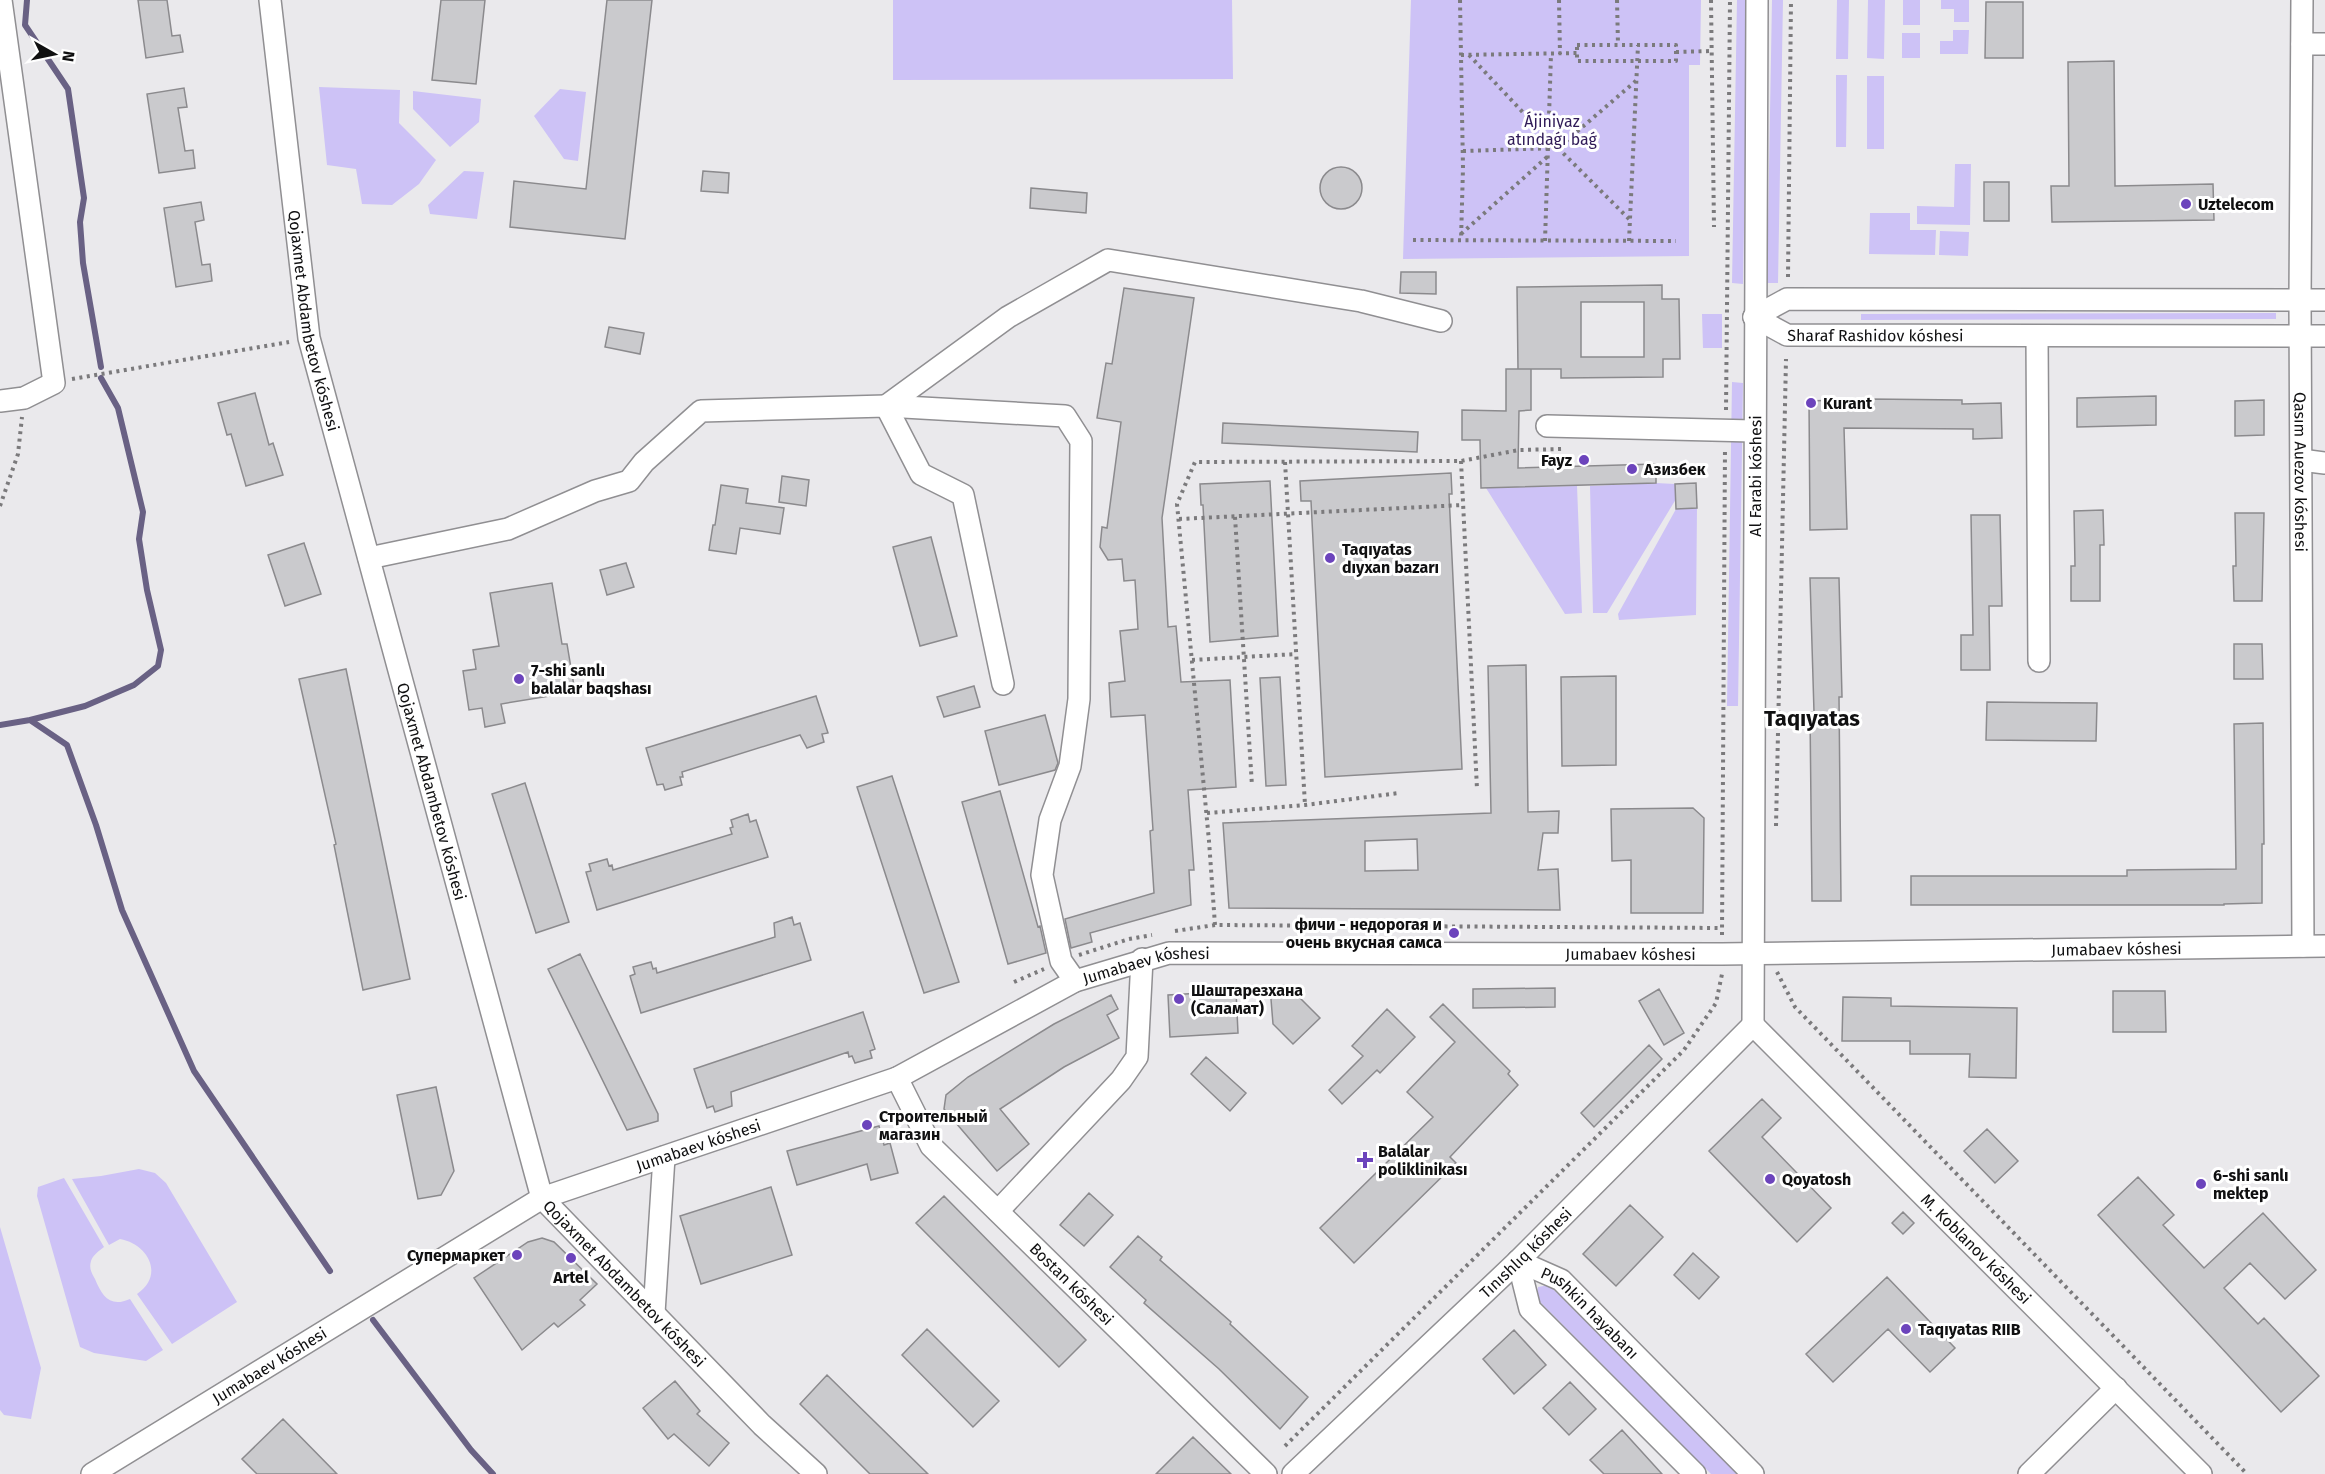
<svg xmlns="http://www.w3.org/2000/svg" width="2325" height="1474" viewBox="0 0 2325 1474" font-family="'Fira Sans',sans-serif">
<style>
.green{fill:#cdc2f6}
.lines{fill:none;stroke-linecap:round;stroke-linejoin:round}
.stream{stroke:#696184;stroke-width:6}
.building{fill:#cacacd;stroke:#8b8a8d;stroke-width:1.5;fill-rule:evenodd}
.minor-casing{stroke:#908f92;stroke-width:24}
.path{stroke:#7b7a7c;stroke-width:4;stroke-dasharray:3 4.5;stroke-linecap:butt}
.minor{stroke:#fff;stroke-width:21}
.poi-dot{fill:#6c44bc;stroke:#fff;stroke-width:2}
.labels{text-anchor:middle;stroke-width:6;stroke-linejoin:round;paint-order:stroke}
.park-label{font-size:16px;fill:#2f1a57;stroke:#fff}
.poi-label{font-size:16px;font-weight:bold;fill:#101011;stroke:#fff;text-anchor:start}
.street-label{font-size:16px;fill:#101011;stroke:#fff}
.district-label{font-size:22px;font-weight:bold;fill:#101011;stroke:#fff}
</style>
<rect width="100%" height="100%" fill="#eae9ec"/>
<path class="green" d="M893 0H1232L1233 79 893 80Z
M1411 0H1701L1700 65H1689V256L1403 259Z
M1737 0H1748L1743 284 1732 283Z
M1772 0H1783L1778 283H1767Z
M1837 0H1849L1848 59H1836Z
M1868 0H1885L1884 59 1867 58Z
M1903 0H1920V25H1903Z
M1941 0H1969V22H1954V9H1941Z
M1953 30H1969L1968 54H1940V41H1953Z
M1902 33H1920V58H1902Z
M1836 75H1847L1846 147H1836Z
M1867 76H1884V149H1867Z
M319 87 400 90 399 123 436 160 419 184 392 205 362 204 356 169 327 165Z
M560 89 586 92 578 161 564 159 534 116Z
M413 91 481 99 479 122 450 147 413 109Z
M1955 164H1971L1970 225 1917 224V206L1954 207Z
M464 171 484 172 477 219 430 214 428 205Z
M1870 213H1910V230H1936L1935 255 1869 254Z
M1940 231 1969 232 1968 256 1939 255Z
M2276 313V319L1861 320V314Z
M1702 314H1722V348H1703Z
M1732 382 1743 383 1738 706H1727Z
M1656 483 1675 484 1676 499 1607 613H1593L1590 486Z
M1577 486 1582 613 1565 614 1486 488Z
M1697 508 1696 615 1619 620 1618 614 1676 509Z
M139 1169 155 1173 166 1183 237 1302 172 1344 137 1294C165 1275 148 1244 120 1239L109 1245 72 1179 101 1176Z
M64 1178 104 1247C99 1251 93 1255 91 1261 89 1268 91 1272 95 1279 102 1296 110 1308 130 1299L163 1350 146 1361 94 1353 80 1347 37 1196 38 1187Z
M0 1227 41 1368 31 1419 4 1415 0 1410Z
M1549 1285 1739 1474H1711L1536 1298 1538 1287Z"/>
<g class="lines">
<path class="stream" d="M27 0 25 25 68 89 84 198 80 222 83 263 101 367
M30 720 85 706 134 685 158 666 161 650 147 590 139 539 143 512 118 408 101 378
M0 725 30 720 67 745 96 825 122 910 194 1071 330 1271
M373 1320 471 1450 493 1474"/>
</g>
<path class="building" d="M138 0H167L172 36 180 35 183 52 146 58Z
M441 0H485L476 84 432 80Z
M607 0H652L625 239 510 227 514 181 586 189Z
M1986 2H2023V58H1985Z
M2114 61 2115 186 2213 184 2214 220 2052 222 2051 186H2069L2068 62Z
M184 88 187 107 178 108 185 151 193 150 195 168 159 173 147 94Z
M1320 188a21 21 0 1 1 42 0a21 21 0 1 1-42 0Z
M703 171 729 173 728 193 701 191Z
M1984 182H2009V221H1984Z
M1031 188 1087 193 1086 213 1030 208Z
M201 202 204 220 195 222 202 265 210 264 212 281 176 287 164 208Z
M1401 272H1436V294L1400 293Z
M1662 285V299H1679L1680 359H1663V377L1561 378V369H1518L1517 287ZM1581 302H1644V357H1581Z
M1124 288 1194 298 1162 518 1168 627 1176 626 1181 682 1230 680 1236 787 1188 790 1194 870H1189L1191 905 1090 933 1092 942 1071 948 1065 919 1154 893 1150 831 1153 830 1145 715 1111 717 1109 683 1125 681 1120 631 1138 629 1135 580 1124 581 1122 559 1108 560 1100 547 1102 527 1107 528 1121 422 1097 418 1106 363 1112 364Z
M609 327 644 333 640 354 605 347Z
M1506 369H1531V410L1519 411 1518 468 1656 464V483L1481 488 1480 440H1462V410L1506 411Z
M255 393 269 445 273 443 283 475 246 486 231 434 227 435 218 403Z
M2156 396V425L2077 427V398Z
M1869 399 1962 400V404L2001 403 2002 438 1973 439V429L1844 428 1847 529 1810 530 1809 401Z
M2264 400V435L2235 436V401Z
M1223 423 1418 432 1417 452 1222 443Z
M1451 473 1452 494H1449L1462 769 1325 777 1311 501H1301L1300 481Z
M782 476 809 480 806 506 779 502Z
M1270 481 1278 636 1210 642 1203 505H1201L1200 484Z
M1696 483 1697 508 1676 509 1675 484Z
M721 485 748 489 746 503 784 508 780 534 740 528 736 554 709 550 713 525H715Z
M2103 510 2104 545H2100V601H2071V566H2075L2074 511Z
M2235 513H2264L2262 601H2234L2233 566H2236Z
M1971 515H2000L2002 606H1989L1990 670H1961V635H1973Z
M931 537 957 636 920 646 893 547Z
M304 543 321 594 285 606 268 555Z
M626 563 634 587 607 595 600 570Z
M1810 578H1839L1842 697H1839L1841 901H1812L1810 712H1814Z
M552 583 562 644H567L575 692 501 704 505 723 485 727 482 708 469 710 463 671 476 669 473 650 499 646 490 593Z
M2234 644H2262L2263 679H2234Z
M1526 665 1528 812 1559 811 1558 833H1543L1538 870 1558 869 1560 910 1229 908 1223 823 1491 813 1488 666ZM1417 839 1418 870 1365 871V841Z
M346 669 410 979 363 990 334 845 336 844 299 679Z
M1616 676V765L1562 766 1561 677Z
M1280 677 1286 785 1266 786 1260 678Z
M974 686 980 707 944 717 937 697Z
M816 696 828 733 822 734 824 742 807 748 800 735 682 772 683 777H680L682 785 665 790 663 784 657 785 646 748Z
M1987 702 2097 703 2096 741 1986 740Z
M1045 715 1058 763 1055 770 999 785 985 731Z
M2263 723 2264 844H2262V903L2224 904V905H1911V876H2127V870L2236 869 2234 724Z
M892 776 959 982 924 993 857 787Z
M525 783 569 922 536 933 492 794Z
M1000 791 1038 927 1040 926 1046 953 1008 964 962 802Z
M1693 808 1704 818 1703 913H1631V860L1612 861 1611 809Z
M748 814 750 822 756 820 768 857 597 910 586 872 591 871 589 864 607 859 609 866 612 865 613 870 732 834 730 828 733 827 731 820Z
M792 917 794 925 800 923 811 960 641 1013 630 976 635 974 633 967 651 962 653 969 656 968 657 973 775 937 774 923Z
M580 954 658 1114V1121L627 1130 548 969Z
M1287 985 1320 1018 1293 1044 1273 1024 1270 987Z
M1555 988V1007L1473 1008V989Z
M1659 989 1684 1033 1664 1045 1639 1001Z
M1236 991 1238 1033 1170 1037 1168 995Z
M2113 991H2165L2166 1032H2113Z
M1111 995 1118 1009 1107 1015 1119 1038 1064 1067 1000 1109 1029 1144 997 1171 944 1109 946 1095 968 1077 1054 1024Z
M1843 997 1891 998V1006L2017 1008 2016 1078 1969 1077 1970 1054H1910V1041H1842Z
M1443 1004 1510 1071 1508 1074 1518 1085 1450 1157 1456 1163 1354 1263 1320 1228 1433 1117 1407 1092 1455 1042 1430 1017Z
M1387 1009 1415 1037 1380 1073 1377 1070 1342 1104 1329 1090 1363 1056 1352 1046Z
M863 1012 875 1049 870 1051 872 1058 855 1063 852 1056 849 1057 848 1052 731 1092 732 1106 715 1112 713 1106 707 1108 694 1069Z
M1649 1045 1662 1059 1594 1127 1581 1113Z
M1206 1057 1246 1093 1230 1111 1191 1074Z
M436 1087 454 1171 441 1195 418 1199 397 1095Z
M1762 1099 1781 1118 1762 1137 1831 1208 1797 1242 1709 1151Z
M879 1126 884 1145 890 1143 898 1173 871 1180 867 1164 797 1185 787 1151Z
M1987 1129 2018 1161 1995 1183 1964 1151Z
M2138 1177 2174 1215 2163 1225 2204 1268 2263 1213 2316 1270 2285 1299 2250 1263 2224 1288 2258 1324 2264 1318 2319 1376 2281 1412 2098 1215Z
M771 1187 792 1255 701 1284 680 1216Z
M1089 1193 1113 1215 1084 1246 1060 1225Z
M944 1196 1086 1340 1059 1367 916 1223Z
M1630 1205 1663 1237 1616 1286 1583 1254Z
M1903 1212 1914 1223 1903 1234 1892 1223Z
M1138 1236 1162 1257 1160 1260 1231 1322 1230 1324 1308 1397 1280 1429 1219 1369 1144 1303 1146 1300 1110 1267Z
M542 1238 554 1242 597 1284 580 1300 585 1305 558 1327 554 1323 522 1350 474 1278 528 1242Z
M1693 1253 1719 1277 1699 1299 1674 1275Z
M1887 1277 1955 1348 1930 1372 1888 1329 1833 1382 1806 1354Z
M927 1329 999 1401 973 1427 902 1355Z
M1514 1330 1546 1365 1514 1394 1483 1359Z
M827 1375 928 1474H870L800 1404Z
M675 1381 700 1411 697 1414 729 1443 709 1466 674 1434 668 1439 643 1408Z
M1570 1382 1596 1409 1569 1435 1543 1408Z
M283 1419 337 1474H257L242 1459Z
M1622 1430 1662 1474H1604L1590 1460Z
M1193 1437 1231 1474H1156Z"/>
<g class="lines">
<defs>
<g id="minor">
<path id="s1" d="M270 0 309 338 542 1198 762 1425 816 1474"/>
<path id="s2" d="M2302 0 2300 300 2303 946"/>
<path d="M2302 44H2325"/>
<path d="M1754 317 1787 299 2325 300"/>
<path id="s3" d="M1754 317 1787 335 2325 336"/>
<path d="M2037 336 2039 661"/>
<path d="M0 401 24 398 54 383 1 0"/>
<path d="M1547 426 1753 431"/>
<path d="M2301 460 2325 463"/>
<path d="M369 558 508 529 595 491 629 481 644 462 701 411 886 406 1065 416 1081 441 1079 699 1070 766 1050 820 1042 875 1061 961 1075 981"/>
<path d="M1003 684 963 495 921 474 886 406 1008 317 1108 260 1361 301 1441 321"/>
<path id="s4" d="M1753 1025 1757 0"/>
<path id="s5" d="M1753 1025 2201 1474"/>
<path id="s6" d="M897 1078 931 1146 1266 1474"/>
<path d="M998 1211 1121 1080 1137 1057 1142 959"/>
<path id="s7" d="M1518 1261 1561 1280 1753 1474"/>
<path d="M1518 1261 1530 1309 1695 1474"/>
<path d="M654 1313 664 1157"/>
<path id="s8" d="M92 1474 542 1198 897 1078 1075 981 1169 953 1722 954 2325 946"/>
<path id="s9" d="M1293 1474 1518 1261 1753 1025"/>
<path d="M2029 1474 2116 1388"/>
</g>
</defs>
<use href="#minor" class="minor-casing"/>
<path class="path" d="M1460 0 1463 168 1461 240
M1559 0 1560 54
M1617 0 1618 45
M1711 0 1714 227
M1577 45H1676V61H1577Z
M1676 52 1712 51
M1461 55 1577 53
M1469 55 1548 139
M1558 148 1630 220
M1463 151 1558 148 1637 80
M1461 234 1547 157
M1413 240 1676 241
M1545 241 1551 54
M1629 241 1638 45
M1788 277 1791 0
M72 379 289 342
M1726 410 1730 0
M1461 461 1477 789
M1285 462 1305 805
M0 506 18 454 22 417
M1235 517 1252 786
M1179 519 1463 505
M1192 660 1296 654
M1207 813 1305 805 1399 793
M1776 826 1786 359
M1215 925 1209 841 1177 504 1195 462 1461 461 1519 450 1563 449
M1175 931 1215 925 1722 928
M1722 935 1725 448
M1079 955 1129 939 1152 935
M1777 972 1795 1007 2247 1474
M1014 982 1044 969
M1285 1446 1684 1050 1716 1003 1722 974"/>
<use href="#minor" class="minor"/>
</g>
<g class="poi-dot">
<circle cx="2186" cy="204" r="6"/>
<circle cx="1811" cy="403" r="6"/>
<circle cx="1584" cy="460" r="6"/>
<circle cx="1632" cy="469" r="6"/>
<circle cx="1330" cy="558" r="6"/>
<circle cx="519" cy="679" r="6"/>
<circle cx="1454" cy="933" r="6"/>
<circle cx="1179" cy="999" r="6"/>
<circle cx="867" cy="1125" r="6"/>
<path d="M1362 1151h6v6h6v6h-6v6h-6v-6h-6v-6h6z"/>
<circle cx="1770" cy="1179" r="6"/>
<circle cx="2201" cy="1184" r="6"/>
<circle cx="517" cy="1255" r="6"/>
<circle cx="571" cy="1258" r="6"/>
<circle cx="1906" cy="1329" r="6"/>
</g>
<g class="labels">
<g class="park-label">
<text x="1552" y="127">Ájiniyaz<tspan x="1552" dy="18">atındaǵı baǵ</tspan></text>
</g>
<g class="poi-label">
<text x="2198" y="210">Uztelecom</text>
<text x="1823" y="409">Kurant</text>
<text x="1572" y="466" text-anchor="end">Fayz</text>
<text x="1644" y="475">Азизбек</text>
<text x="1342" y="555">Taqıyatas<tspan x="1342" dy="18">dıyxan bazarı</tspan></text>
<text x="531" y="676">7-shi sanlı<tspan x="531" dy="18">balalar baqshası</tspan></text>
<text x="1442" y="930" text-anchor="end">фичи - недорогая и<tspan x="1442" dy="18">очень вкусная самса</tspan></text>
<text x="1191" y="996">Шаштарезхана<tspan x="1191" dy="18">(Саламат)</tspan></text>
<text x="879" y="1122">Строительный<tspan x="879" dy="18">магазин</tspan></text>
<text x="1378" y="1157">Balalar<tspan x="1378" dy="18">poliklinikası</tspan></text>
<text x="2213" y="1181">6-shi sanlı<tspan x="2213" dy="18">mektep</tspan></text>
<text x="1782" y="1185">Qoyatosh</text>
<text x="505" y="1261" text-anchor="end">Супермаркет</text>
<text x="571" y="1283" text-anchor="middle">Artel</text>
<text x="1918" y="1335">Taqıyatas RIIB</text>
</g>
<g class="street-label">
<text dy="6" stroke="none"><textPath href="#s1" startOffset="324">Qojaxmet Abdambetov kóshesi</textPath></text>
<text dy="6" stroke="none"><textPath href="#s3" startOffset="126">Sharaf Rashidov kóshesi</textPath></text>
<text dy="6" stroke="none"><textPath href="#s2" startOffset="472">Qasım Auezov kóshesi</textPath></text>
<text dy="6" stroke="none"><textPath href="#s4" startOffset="549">Al Farabi kóshesi</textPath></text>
<text dy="6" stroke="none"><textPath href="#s1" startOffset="810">Qojaxmet Abdambetov kóshesi</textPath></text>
<text dy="6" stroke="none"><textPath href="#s8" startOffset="2151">Jumabaev kóshesi</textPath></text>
<text dy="6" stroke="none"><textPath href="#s8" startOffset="1665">Jumabaev kóshesi</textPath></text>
<text dy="6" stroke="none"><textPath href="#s8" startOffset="1179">Jumabaev kóshesi</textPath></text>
<text dy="6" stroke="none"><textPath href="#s8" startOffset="693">Jumabaev kóshesi</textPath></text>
<text dy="6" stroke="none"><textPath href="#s5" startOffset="316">M. Koblanov kóshesi</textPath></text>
<text dy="6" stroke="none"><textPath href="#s9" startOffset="321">Tınıshlıq kóshesi</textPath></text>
<text dy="6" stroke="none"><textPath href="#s1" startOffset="1350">Qojaxmet Abdambetov kóshesi</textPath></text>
<text dy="6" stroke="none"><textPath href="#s6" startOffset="273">Bostan kóshesi</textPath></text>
<text dy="6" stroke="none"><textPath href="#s7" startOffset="90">Pushkin hayabanı</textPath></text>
<text dy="6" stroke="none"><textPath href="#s8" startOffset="208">Jumabaev kóshesi</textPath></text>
</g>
<g class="district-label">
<text x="1812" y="726">Taqıyatas</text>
</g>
</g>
<g transform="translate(54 54) rotate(99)" stroke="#ffffff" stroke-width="4.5" paint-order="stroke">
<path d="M0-4.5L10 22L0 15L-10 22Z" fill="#101011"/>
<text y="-9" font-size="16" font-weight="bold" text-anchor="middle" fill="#101011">N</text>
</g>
</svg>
